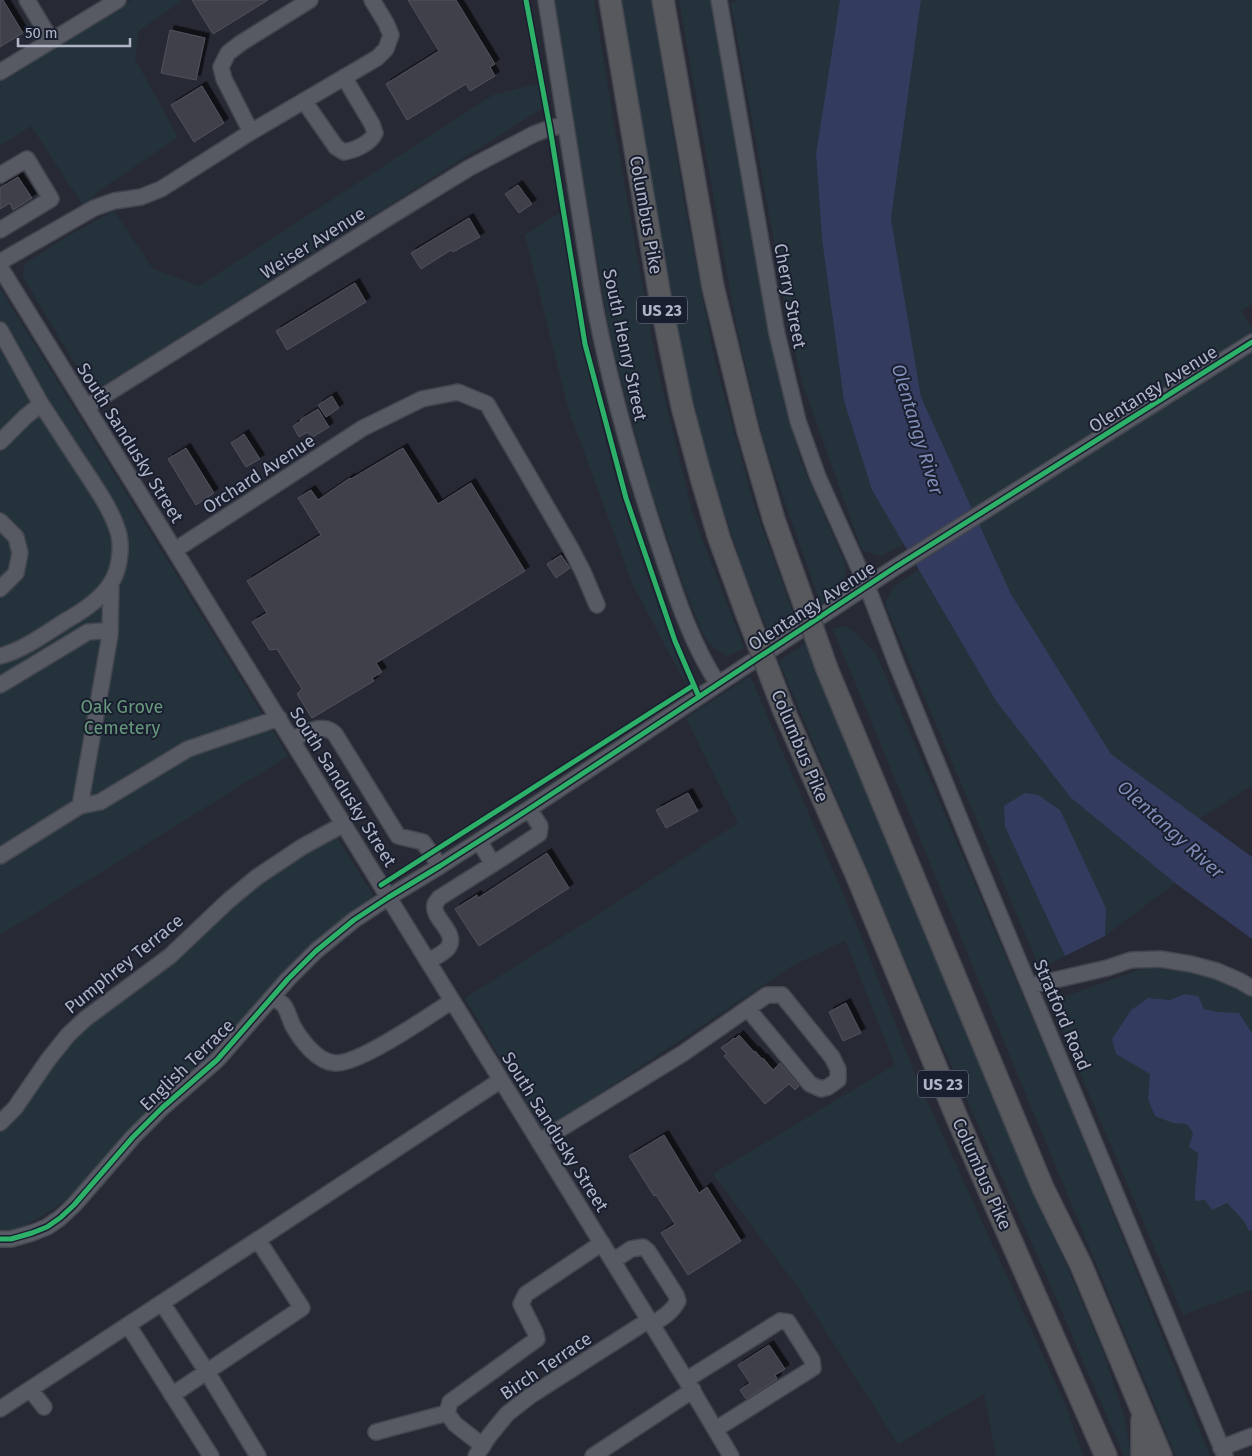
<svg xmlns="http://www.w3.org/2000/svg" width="1252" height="1456" viewBox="0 0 1252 1456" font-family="'Fira Sans',sans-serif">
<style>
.green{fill:#24333b}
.water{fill:#333c5e}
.building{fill:#3f414b;stroke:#4f515d;filter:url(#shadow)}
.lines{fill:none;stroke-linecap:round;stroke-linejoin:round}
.minor-casing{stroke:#43464e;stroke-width:18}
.highway-casing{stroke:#444651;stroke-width:24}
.minor{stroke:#575963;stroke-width:15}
.highway{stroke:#57595c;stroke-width:21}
.highway-bridge-casing{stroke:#444651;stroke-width:24;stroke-linecap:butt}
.highway-bridge{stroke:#57595c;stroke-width:21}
.cycleway-casing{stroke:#1a1f30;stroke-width:8}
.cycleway{stroke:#2db169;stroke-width:5}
.labels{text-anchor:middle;stroke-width:4;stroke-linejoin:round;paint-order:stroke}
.shield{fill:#1a1f30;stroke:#83879a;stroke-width:1}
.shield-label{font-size:16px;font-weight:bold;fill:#b0b4c7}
.street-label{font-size:18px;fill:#b0b4c7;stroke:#1a1f30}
.park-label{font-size:18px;fill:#66997b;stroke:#1a1f30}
.water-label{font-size:19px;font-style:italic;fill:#7e8bb4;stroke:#1a1f30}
</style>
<defs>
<filter id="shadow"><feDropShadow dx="4.5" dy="-4.5" stdDeviation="0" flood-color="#0009"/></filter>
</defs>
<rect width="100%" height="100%" fill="#272a35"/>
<path class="green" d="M132 0H183L138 31 135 59 178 137 100 190 83 205 31 126 0 146V80Z
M553 0H594L614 125 656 362 693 515 744 648 727 656 713 647 704 636 684 586 648 481 611 341Z
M621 0H651L685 206 714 358 754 505 795 618 770 636 744 572 713 478 686 383Z
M679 0H711L760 283 781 387 801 462 846 566 844 588 821 605 764 443 737 329Z
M740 0H840L816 154 822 239 844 401 872 490 904 544 880 556 862 550 803 385 791 335 731 3Z
M921 0H1252V304L1241 311 1252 330V785L1199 819 1111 754 1011 594 921 397 891 219Z
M540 83 544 107 215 315 92 392 23 277 24 264 68 236 114 211 153 269 199 286 493 95Z
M561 212C576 297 589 382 612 466 633 543 662 617 690 692L633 585 569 411 525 235Z
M0 288 288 756 0 935Z
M919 570 996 701 1071 798 1175 883 1105 936 1106 907 1005 827 1065 956 1040 969 885 604 893 587Z
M844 626 856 633 876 654 1066 1097 1210 1456H1176L833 629Z
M807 643 974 1047 1102 1349 1124 1415 1131 1456H1124L1044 1270 925 1007 779 661Z
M750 676 861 936 917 1079 1065 1404 1083 1456H996L984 1394 898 1444 799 1289 713 1174 895 1065 845 940 792 966 543 1131 465 998 605 910 738 823 686 718Z
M335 834 376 900 219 1050 71 1198 19 1229 0 1231V1132L18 1113 60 1049 238 898Z
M1147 967 1210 975 1252 998V1033L1239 1013 1218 1012 1204 1009 1184 994 1170 1000 1148 998 1131 1010 1112 1039 1116 1054 1150 1074 1148 1099 1173 1123H1187L1193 1133 1189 1147 1198 1153V1172L1194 1187 1205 1200 1227 1203 1244 1221 1249 1231 1252 1230V1289L1183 1315 1050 1002Z"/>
<path class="water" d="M840 0H921L891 219 921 397 1011 594 1111 754 1252 857V939L1175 883 1071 798 996 701 872 490 844 401 822 239 816 154Z
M1025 793 1038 795 1060 810 1106 908 1105 936 1065 956 1005 827 1004 806Z
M1184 994 1198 996 1204 1009 1218 1012 1239 1013 1252 1033V1230L1249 1231 1244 1221 1227 1203 1212 1210 1205 1200 1195 1201C1194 1185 1198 1169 1198 1153L1189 1147 1193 1133 1187 1124 1173 1123 1155 1116 1148 1099 1150 1074 1116 1054 1112 1039 1131 1010 1148 998 1170 1000Z"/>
<path class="building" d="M0 0H3L23 33 0 47Z
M192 0H268L213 34Z
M408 0H456L495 64 490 67 495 76 470 91 466 84 407 120 386 84 439 51Z
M170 30 205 38 196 80 161 73Z
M202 86 224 123 194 142 171 105Z
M18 177 32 198 13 210 10 203 0 209V188Z
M518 185 532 204 519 213 505 194Z
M469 218 480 237 453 252 451 250 421 269 411 253Z
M355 283 366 302 287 350 276 331Z
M332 396 339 408 326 417 318 405Z
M318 409 329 427 311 438 308 432 299 437 293 426 301 421 300 420Z
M244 434 260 459 246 467 231 443Z
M186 448 214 493 196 505 168 459Z
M403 448 438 504 471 483 525 571 376 663 382 672 372 678 374 681 312 718 297 694 302 689 277 649 270 650 252 622 267 613 247 581 321 535 298 498 311 490 318 500 350 478 351 479Z
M561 555 570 568 556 578 547 564Z
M688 793 698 811 666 828 656 810Z
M547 853 569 888 479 946 455 909 477 895 478 898Z
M846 1003 861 1033 843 1041 829 1012Z
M739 1035 754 1052 755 1051 762 1059 763 1058 773 1070 780 1063 799 1086 795 1090 789 1084 765 1104 724 1056 727 1054 721 1048 734 1038 735 1039Z
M664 1135 699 1193 707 1187 741 1241 688 1275 661 1233 675 1224 656 1195 654 1196 629 1156Z
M769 1345 785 1369 775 1375 777 1379 746 1399 740 1390 750 1383 738 1365Z"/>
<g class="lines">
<defs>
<path id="minor" d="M27 0 51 40
M546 0C558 76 570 151 582 227 587 257 591 287 597 317 612 392 633 466 657 539 674 589 689 640 718 684
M719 0 777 334 798 421 818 477 867 586 897 665 970 844 1225 1456
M0 72 118 0
M304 101 336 147 344 152C355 150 370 144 375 133L372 124 344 77
M251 132 224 79 221 67 228 53 241 43 310 0
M0 175 27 159 51 199 0 230
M0 262 94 208 114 201 141 197 161 189 251 132 377 58 386 49 391 35 386 23 372 0
M0 267 686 1380 731 1456
M0 330 41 404
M86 407 386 219 469 168 534 134 550 128 566 124
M0 442 25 417 41 404C56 426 70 449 85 471 98 491 113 512 119 535 122 550 119 571 111 583 101 599 83 611 67 620 46 633 24 650 0 656
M0 521 16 537 20 553 16 573 0 589
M175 550 363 428 422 399 458 392 487 404 570 547 583 572 597 605
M110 635 80 806 100 802 188 749 279 718
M0 685 88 632 101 631 110 635 111 583
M292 739C305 734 323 721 335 734L398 836 423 842 440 866
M479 841 493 864 539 834 540 826 529 809
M0 856 80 806
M428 961C434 958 444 953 448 948 459 932 431 919 435 904 436 902 438 900 439 898L493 864
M1029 986 1107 968 1131 960 1160 959 1191 964 1217 971 1240 981 1252 988
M270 999C288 1001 286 1012 293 1026 301 1040 317 1062 335 1063 359 1065 430 1015 452 1001
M0 1123 15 1108 48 1060 68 1035 85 1019 170 956 228 901 257 877 302 847 344 824
M539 1142 682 1054 767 995H782L832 1057 838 1069V1080L828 1087 821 1089 810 1084 748 1009
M0 1239H11L32 1233 47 1227 60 1218 74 1205 133 1137 162 1108 217 1060 288 979 316 951 354 920 389 897 440 866 529 809 894 568 1252 342
M613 1261 631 1249 643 1247 648 1251 676 1295 678 1301C672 1312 663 1318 652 1324
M162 1303 207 1372 258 1456
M128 1325 211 1456
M686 1380 780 1321 788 1322 812 1360 813 1368 716 1429
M30 1389 44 1407
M172 1395 302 1308 258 1240
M0 1409 501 1080
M376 1432 447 1413
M483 1446 455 1424 447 1413 450 1402 537 1339 535 1332 521 1304 526 1294 602 1243
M1221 1448 1252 1436
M476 1456 489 1436 507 1414 530 1396 649 1320
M593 1456 693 1390"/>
<path id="highway" d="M610 0 661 303 682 406 701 477 719 538 746 612
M663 0 713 287 748 431 774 520 798 587
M827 669 1043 1188 1081 1265 1161 1456
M784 711 856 874 957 1118 1106 1456
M1142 1420V1456"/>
</defs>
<use href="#minor" class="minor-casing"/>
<use href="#highway" class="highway-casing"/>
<use href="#minor" class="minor"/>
<use href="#highway" class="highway"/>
<defs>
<path id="highway-bridge" d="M798 587 827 669
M746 612 784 711"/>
</defs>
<use href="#highway-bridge" class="highway-bridge-casing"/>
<use href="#highway-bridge" class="highway-bridge"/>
<defs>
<path id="cycleway" d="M526 0 550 128 585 344 626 498 675 641 699 697
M381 885 694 685
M0 1239H11L32 1233 47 1227 60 1218 74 1205 133 1137 162 1108 217 1060 288 979 316 951 354 920 389 897 440 866 529 809 894 568 1252 342"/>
</defs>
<use href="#cycleway" class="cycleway-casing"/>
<use href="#cycleway" class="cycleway"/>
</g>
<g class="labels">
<g class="shield">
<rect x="637" y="296.5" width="50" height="27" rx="4"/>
<rect x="918" y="1070.5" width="50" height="27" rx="4"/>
</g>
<g class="shield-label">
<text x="662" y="316">US 23</text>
<text x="943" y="1090">US 23</text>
</g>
<g class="street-label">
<text transform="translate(646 215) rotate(80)" y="6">Columbus Pike</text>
<text transform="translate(313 243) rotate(-32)" y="6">Weiser Avenue</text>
<text transform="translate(790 296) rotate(79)" y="6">Cherry Street</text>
<text transform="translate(625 345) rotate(78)" y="6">South Henry Street</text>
<text transform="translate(1153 389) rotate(-32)" y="6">Olentangy Avenue</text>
<text transform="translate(130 443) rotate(58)" y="6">South Sandusky Street</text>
<text transform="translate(259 474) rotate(-33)" y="6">Orchard Avenue</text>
<text transform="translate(812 606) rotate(-33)" y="6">Olentangy Avenue</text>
<text transform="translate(800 746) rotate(67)" y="6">Columbus Pike</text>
<text transform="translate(343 787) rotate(58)" y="6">South Sandusky Street</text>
<text transform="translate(124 964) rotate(-39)" y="6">Pumphrey Terrace</text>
<text transform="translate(1062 1015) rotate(67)" y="6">Stratford Road</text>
<text transform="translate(187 1065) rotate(-44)" y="6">English Terrace</text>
<text transform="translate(555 1132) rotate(58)" y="6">South Sandusky Street</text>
<text transform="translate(982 1174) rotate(66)" y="6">Columbus Pike</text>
<text transform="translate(546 1366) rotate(-34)" y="6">Birch Terrace</text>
</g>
<g class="park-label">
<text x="122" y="713">Oak Grove<tspan x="122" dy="21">Cemetery</tspan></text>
</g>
<g class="water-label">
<text transform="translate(918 429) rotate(73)" y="7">Olentangy River</text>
<text transform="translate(1171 829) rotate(42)" y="7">Olentangy River</text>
</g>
</g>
<path d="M18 38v8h112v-8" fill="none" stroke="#b0b4c7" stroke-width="2.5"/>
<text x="25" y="38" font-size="15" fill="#b0b4c7" stroke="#1a1f30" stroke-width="4" paint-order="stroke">50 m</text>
</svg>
